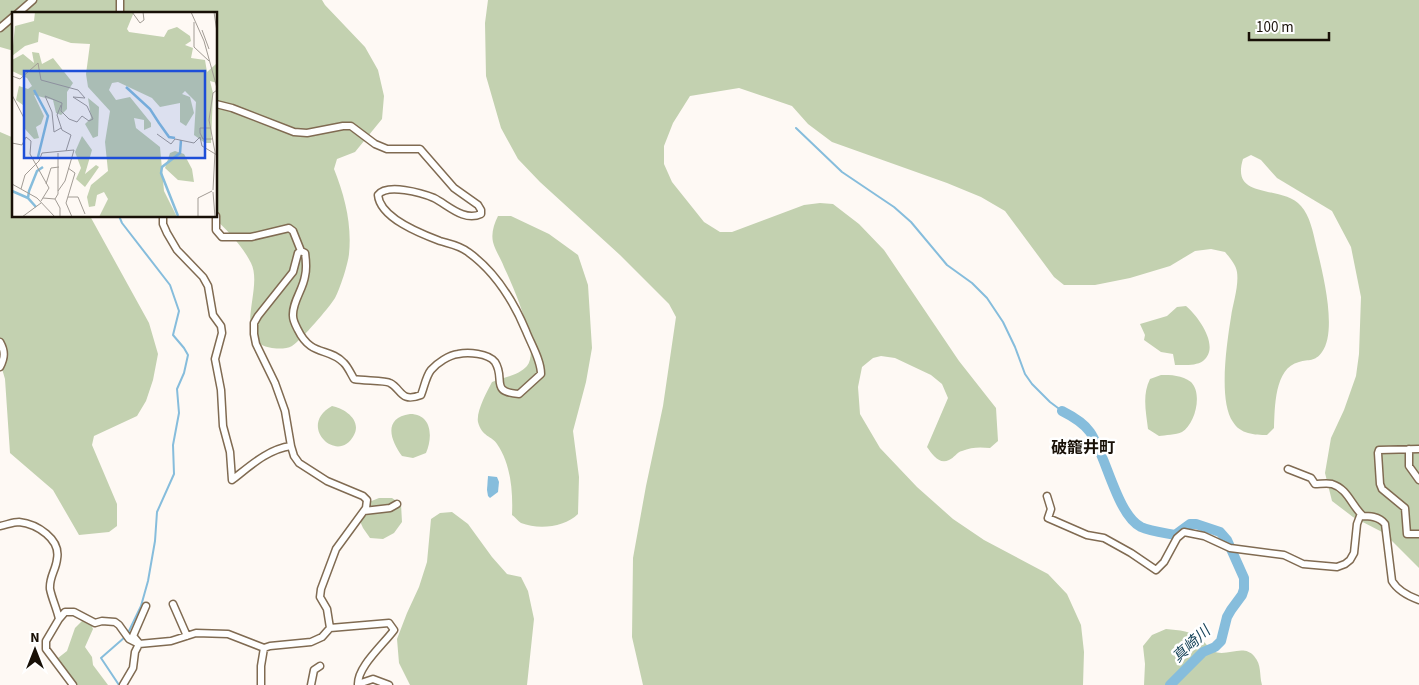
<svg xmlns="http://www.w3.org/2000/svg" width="1419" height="685" viewBox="0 0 1419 685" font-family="'Source Sans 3','Noto Sans JP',sans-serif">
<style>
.green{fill:#c3d1b0}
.water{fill:#86bddc}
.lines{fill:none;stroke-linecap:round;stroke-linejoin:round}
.stream{stroke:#86bddc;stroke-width:2}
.river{stroke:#86bddc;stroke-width:10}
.street-casing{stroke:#806b52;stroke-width:9}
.street{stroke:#fff;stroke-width:6}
.labels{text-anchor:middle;stroke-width:5;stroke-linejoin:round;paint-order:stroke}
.water-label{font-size:15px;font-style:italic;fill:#17445a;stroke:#fff}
.quarter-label{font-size:16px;font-weight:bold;fill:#181007;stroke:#fff}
.inset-river{fill:none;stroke:#86bddc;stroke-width:2.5}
.inset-road{fill:none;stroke:#a29c95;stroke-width:1}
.view{fill:#1d4ed8;fill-opacity:0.15;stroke:#1d4ed8;stroke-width:2.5}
.inset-edge{fill:none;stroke:#181007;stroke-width:2.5}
</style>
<rect width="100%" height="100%" fill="#fef9f4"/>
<path class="green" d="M0 0H322L325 5 365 47 378 70 384 96 382 119 355 152 337 159 334 169C345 197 352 224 349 254 348 264 340 289 335 298 328 309 302 339 292 346 285 350 269 349 262 345 236 331 263 287 251 263 242 245 227 230 212 216H216V14H14V51L0 47Z
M488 0H1419V568L1384 533 1353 517 1332 501 1325 473 1331 438 1344 410 1356 376 1359 354 1361 297 1351 247 1332 211 1277 178 1261 160 1251 155 1243 159C1230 201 1282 184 1301 206 1310 216 1313 232 1316 245 1322 270 1338 330 1322 352 1315 362 1309 359 1299 362 1274 368 1275 408 1274 428L1267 435C1255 435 1240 434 1233 422 1218 401 1227 342 1231 317 1233 303 1239 286 1237 272 1236 265 1230 258 1225 252L1211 249 1195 251 1170 266 1130 278 1095 285H1064L1054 277 1005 211 981 197 947 183 832 142 808 124 792 106 739 88 690 96 673 123 664 146V164L672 182 704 222 720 232H732L804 205 820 203 833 204 859 224 884 250 959 361 996 408 998 441 990 448C980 447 971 447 962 451 957 452 954 458 949 460 939 465 932 454 927 447L948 398 942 384 931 375 895 358 881 356 873 358 862 367 858 387 860 414 880 448 917 487 953 519 984 540 1048 574 1067 594 1081 625 1084 652 1083 685H643L632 637 633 558 646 486 663 406 676 317 669 304 620 255 540 182 518 159 501 128 486 76 485 23Z
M0 132 14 138V216H90L149 323 158 354 153 380 146 401 137 416 94 436 92 445 117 504V526L109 532 79 535 53 490 10 453 5 379 0 362Z
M498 216H511L549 234 578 255 588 285 592 348 586 382 573 431 579 477 578 514C565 527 539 530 521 523 518 521 515 517 512 515 513 492 511 464 497 444 492 436 482 437 478 422 476 411 487 392 492 382 503 378 519 375 527 366 541 349 513 286 504 267 501 259 495 250 493 242 491 233 494 224 498 216Z
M1186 306C1198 316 1221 347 1203 361 1196 366 1184 365 1175 365L1173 354 1161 352 1144 340 1145 335 1140 324 1167 316 1177 307Z
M1161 375C1171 375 1182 375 1191 382 1203 394 1195 424 1182 432 1176 435 1165 435 1159 436L1148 429C1146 412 1142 395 1150 379Z
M332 406C344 408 362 420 354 435 338 466 296 426 332 406Z
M410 414C432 414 433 437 426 453L413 458 402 456C390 440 383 418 410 414Z
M379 498H392L401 504 402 522 394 533 383 539 370 538 363 528 359 519 369 502Z
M452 512 468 524 492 557 507 574 521 577 528 591 534 619 527 685H410L399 663 397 639 407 613 419 587 427 562 431 519 440 513Z
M83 620 91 624 93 629 85 647 92 657 93 665 108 685H76L58 658 67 651 75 628Z
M1166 629C1179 630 1192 631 1202 640 1206 643 1209 649 1213 651 1226 658 1243 643 1254 656 1262 665 1259 674 1262 685H1144L1145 664 1143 646 1152 635Z"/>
<path class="water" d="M488 476 497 477 499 482 498 492 490 498 488 496 487 490Z"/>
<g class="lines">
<path class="stream" d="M796 128 842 172 894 207 911 222 947 265 972 283 987 298 1003 322 1015 347 1025 374 1032 384 1050 402 1062 411
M119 216 122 223 170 285 179 311 173 335 184 348 188 355 184 373 177 389 179 413 173 445 174 474 157 512 155 541 148 581 141 606 128 633
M119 685 101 658 125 637"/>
<path class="river" d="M1062 411C1072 416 1083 422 1090 432 1106 455 1117 515 1141 527 1150 531 1165 533 1175 535L1190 524H1196L1220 532 1227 540 1244 578V589L1242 595 1231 610 1227 617 1221 641 1215 647 1203 652 1170 685"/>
<defs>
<path id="street" d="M120 0V14
M17 14 33 0
M0 28 14 16
M163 216V224L167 233 177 250 203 277 208 286 213 315 221 326 222 333 215 359 221 390 223 426 230 452 232 480C250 466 268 449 291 446
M216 216V230L222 237H251L289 228 293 231 301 251 305 253C306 260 307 268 305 276 303 290 292 302 293 316 293 321 296 326 298 330 311 357 329 347 344 363 348 367 351 374 354 379 363 381 385 380 390 383 402 389 400 403 421 395 424 388 426 376 431 370 437 363 449 355 458 354 468 352 488 353 495 362 506 379 489 392 519 394L541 374C541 360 531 344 526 331 513 300 496 272 468 252 459 245 450 244 440 241 421 234 380 218 378 195 387 183 422 193 434 198 448 205 464 222 481 214V210L478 205 454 188 420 149H387L375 144 351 126H343L307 133 294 132 232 108 216 104
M0 342C5 351 5 357 0 367
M1409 449V466L1419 480
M1419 449 1379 450 1378 453 1380 484 1382 489 1405 508 1407 534H1419
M1288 469 1311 478 1315 484C1320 484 1327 483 1332 484 1348 489 1351 505 1363 516
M1047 496 1051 509 1048 518 1087 535 1104 538 1131 553 1156 570 1164 562 1177 538 1184 532 1204 536 1230 548 1284 555 1303 564 1337 567 1345 564 1350 560 1354 553 1357 524 1360 516C1369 516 1379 516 1385 524L1392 581C1398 591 1408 596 1419 600
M364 511 390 508 397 504
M0 526C6 525 13 522 19 522 37 524 61 539 57 559 56 570 49 577 50 589 52 599 57 609 59 619L46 641V649L73 685
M173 604 187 636
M59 619 65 612H74L95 623 102 621 115 622 119 625 129 639 139 644
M330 628 389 623 394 630C383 645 357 667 358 685
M138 642 133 636 146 606
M358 684 373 679 389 685
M123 685 133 668 135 652 139 644 171 641 196 633 228 634 264 648 270 646 311 642 322 637 330 628 327 609 320 597 321 589 336 549 366 508 367 500 363 496 327 481 299 463 294 456 291 446 285 411 275 383 256 344 254 334V323L258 316 293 272 298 253 301 251
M261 685V666L264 648
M311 685 314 670 320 666"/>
</defs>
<use href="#street" class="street-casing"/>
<use href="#street" class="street"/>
</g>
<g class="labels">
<g class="water-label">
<text transform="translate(1191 644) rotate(-43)" y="5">真崎川</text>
</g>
<g class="quarter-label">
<text x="1083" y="453">破籠井町</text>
</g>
</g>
<g transform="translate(12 12)">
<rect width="205" height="205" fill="#fef9f4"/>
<path d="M23 0H122L115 17 117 20 152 25 156 18 165 15 178 24 179 29 173 33 181 36 179 46 193 48 195 60 204 52 205 71 198 69 201 81 199 131H193L182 123 184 90 173 79 170 82 178 85 182 101 174 114 168 110V91L148 95 140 86 106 70 100 71 97 78 104 88 118 85 139 111V115L132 118V108L122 106 124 116 148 135 152 179 165 205H87L96 187 92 180 85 183 83 194 77 195 75 185 79 173 96 159 93 130 98 99 76 75 74 62 78 32 59 31 27 20 26 30 13 34 0 44 3 14 22 9ZM20 40 27 41 30 52 41 46 61 71 55 80V97L49 103 44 101 41 88 22 83 32 104 29 112 24 115 27 126 22 127 13 117 11 93 4 88 7 74 16 77 20 74 15 66 0 59V48L11 42 22 51ZM76 86 87 95 86 124 81 126 73 112 79 106ZM70 124 80 138 73 162 84 153 87 155 73 175 64 167 69 156 63 140ZM163 139 172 142 180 157 182 170 166 168 153 156 158 141Z" fill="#c3d1b0"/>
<path class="inset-river" d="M114 75 138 97 147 111M22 78 36 104 26 145M147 111 157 125 163 126M0 179 16 186M24 195 16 186 17 179 25 159 31 155M166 204 149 161 150 155 168 141 169 128"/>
<path class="inset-road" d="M120 0 128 11 132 8 131 0M179 0 192 29 205 76M202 0 205 20M182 10V35L197 49M190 18 197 37M0 64 8 67 26 51 29 68 66 78 73 86 61 85 75 94 81 107 77 109 70 104 65 110 57 107 49 99 50 91M0 83 12 106M33 84 40 100 42 120 49 116M33 84 50 91M49 93 45 103 50 118 59 123 54 139M198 116H188V121L191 127H200M145 122 159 132 163 127 182 131 188 125 190 134 205 143M0 131 10 133 14 125 19 129 18 142 37 176 29 189M56 156 63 161 54 191 60 205M0 172 25 186 43 205M34 172 39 156 47 155M9 177 13 163 27 149 30 141 62 138 53 169 46 179M201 178 203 140 197 108 201 81 205 78M201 180 203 205M56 185H66L73 202M31 186 43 187 48 196V205M43 187 46 182V141M10 205 29 191M186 205V186L200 179"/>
<path class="view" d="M12 59H193V146H12Z"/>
<rect width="205" height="205" class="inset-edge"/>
</g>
<g transform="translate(35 650)" stroke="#ffffff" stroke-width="4" paint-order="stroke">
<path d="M0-4L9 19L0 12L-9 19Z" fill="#181007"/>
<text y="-8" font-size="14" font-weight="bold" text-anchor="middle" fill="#181007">N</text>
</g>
<path d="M1249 32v8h80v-8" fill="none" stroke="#181007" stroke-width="2.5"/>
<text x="1256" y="32" font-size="15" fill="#181007" stroke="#ffffff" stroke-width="4" paint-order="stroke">100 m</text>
</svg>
